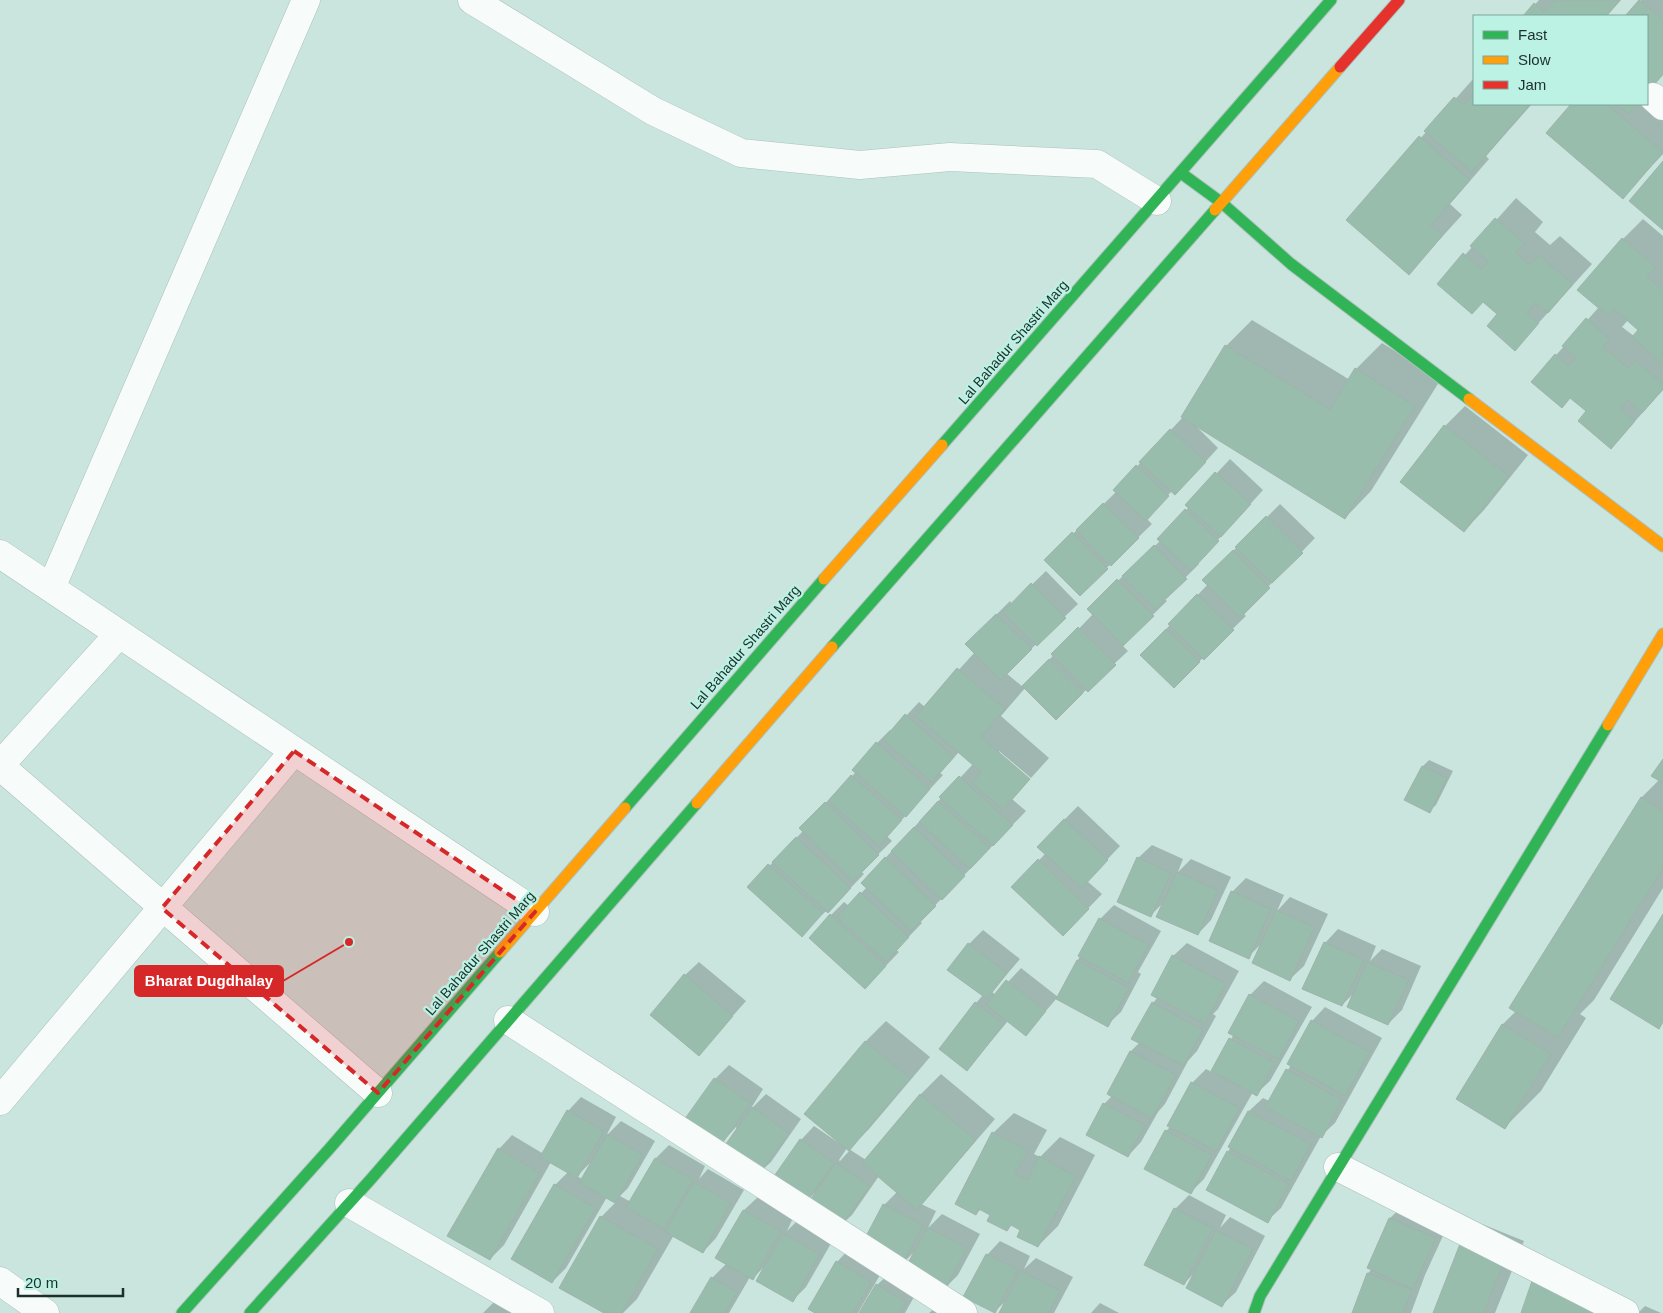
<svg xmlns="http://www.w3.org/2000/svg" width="1663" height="1313" viewBox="0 0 1663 1313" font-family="Helvetica,sans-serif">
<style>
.shadow{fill:#0003;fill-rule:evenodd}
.building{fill:#98bdad;stroke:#9fb3ab}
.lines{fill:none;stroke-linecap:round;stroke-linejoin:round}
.street-casing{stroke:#abc1bc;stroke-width:29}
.fast-casing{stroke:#abc1bc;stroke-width:13}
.slow-casing{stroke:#abc1bc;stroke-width:13}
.jam-casing{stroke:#abc1bc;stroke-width:13}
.street{stroke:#f7fbfa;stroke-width:28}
.fast{stroke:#30b455;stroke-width:11}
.slow{stroke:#ff9f0a;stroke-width:11}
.jam{stroke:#e5322d;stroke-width:11}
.marked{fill:#d62828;fill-opacity:0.2;stroke:#d62828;stroke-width:4;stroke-dasharray:10 6;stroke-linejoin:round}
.labels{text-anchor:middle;stroke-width:4.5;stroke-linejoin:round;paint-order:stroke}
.street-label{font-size:14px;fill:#1b302b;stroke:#bcf2e4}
.leader{fill:none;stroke:#d62828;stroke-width:2}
.callout-dot{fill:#d62828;stroke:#bcf2e4;stroke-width:2}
.callout{fill:#d62828;stroke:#d62828;stroke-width:2}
.callout-label{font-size:15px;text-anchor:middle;font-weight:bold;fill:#fff}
</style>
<rect width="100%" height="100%" fill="#c9e5de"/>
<path class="shadow" d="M1539 0H1621L1607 16H1525Z
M1641 0H1663V75L1647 94V16H1627Z
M1474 78V104H1532L1486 156 1489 159 1450 204 1462 215 1409 273 1348 220Z
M1573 104H1647L1663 115V154L1623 197 1547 133Z
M1516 198 1543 222 1535 232 1550 245 1560 236 1592 264 1515 349 1499 314 1484 301 1439 284Z
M1643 219 1663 236V390L1611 448 1588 411 1571 397 1533 381 1599 307 1623 239ZM1628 320 1640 330 1634 336 1622 327Z
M1252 320 1350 380 1356 369 1382 343 1441 379 1371 491 1345 518 1195 425 1218 448 1189 480 1172 491 1146 518 1152 524 1080 594 1046 560 1116 492 1115 490 1183 417 1226 346Z
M1465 406 1528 455 1484 510 1464 531 1445 426Z
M1230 459 1263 490 1198 562 1199 564 1164 599 1167 601 1122 645 1128 651 1056 718 1026 687 1001 716 1049 758 1031 778 999 751V754L1029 780 1012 799 1026 811 920 921 922 923 896 950 899 952 865 988 831 915 844 902 849 906 867 887 862 883 973 764 959 752 940 773 943 775 887 836 892 841 861 871 864 874 841 898 815 921 749 887 803 831 801 828 856 772 877 743 890 730 892 731 919 702 925 707 975 652 967 644 1010 601 1012 604 1046 571 1078 604 1006 673 1023 687 1093 614 1088 609 1160 541 1159 539 1189 507 1187 505Z
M1280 504 1315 538 1243 613 1246 616 1174 686 1142 655 1208 584 1204 580Z
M1429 760 1453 771 1436 805 1429 811 1406 800 1423 766Z
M1663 761V888L1594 1000 1580 1014 1586 1018 1541 1091 1505 1127 1457 1098 1503 1024 1516 1011 1510 1008 1642 797 1660 779Z
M1078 806 1120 846 1087 881 1102 894 1076 921 1013 887 1046 853 1064 820Z
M1152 845 1183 859 1178 872 1191 859 1231 877 1211 920 1198 934 1164 902 1150 916 1138 858Z
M1246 878 1284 895 1277 911 1290 897 1328 914 1304 966 1290 979 1261 944 1248 957 1232 892Z
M1114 905 1161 931 1138 972 1141 974 1121 1012 1107 1025 1057 998 1026 1034 1008 1021 967 1070 976 1003 983 995 949 969 969 944 983 930 1020 959 992 992 996 995 1021 968 1058 997 1100 919Z
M1338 929 1376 946 1370 961 1382 949 1421 966 1402 1010 1388 1024 1355 992 1342 1005 1325 943Z
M1187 943 1239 971 1218 1009 1213 1014 1216 1016 1197 1051 1188 1061 1165 1104 1158 1112 1141 1142 1128 1156 1088 1135 1104 1104 1112 1096 1108 1093 1131 1051 1140 1042 1153 1003 1158 997 1173 956Z
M699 962 746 1001 699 1054 685 975Z
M1264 981 1312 1007 1270 1081 1256 1094 1253 1092 1204 1179 1191 1192 1166 1131 1171 1126 1192 1083 1206 1069 1212 1072 1234 1034 1250 995Z
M1325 1007 1382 1038 1335 1123 1321 1136 1281 1208 1267 1221 1228 1152 1249 1111 1263 1098 1269 1101 1291 1065 1312 1021Z
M886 1021 930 1057 869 1129 849 1149 866 1160 920 1095 941 1074 995 1119 921 1204 936 1211 928 1228 942 1214 980 1234 958 1275 945 1288 916 1250 902 1264 884 1205 897 1192 879 1176 852 1215 838 1228 814 1193 804 1204 771 1182 801 1140 814 1126 839 1143 840 1142 806 1113 866 1041ZM847 1148 850 1150 840 1161 839 1160Z
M729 1065 763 1089 750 1110 766 1094 801 1119 771 1162 757 1175 736 1127 718 1147 684 1123 715 1079Z
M581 1097 616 1117 606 1136 621 1121 655 1141 628 1188 620 1196 631 1202 656 1158 669 1145 705 1166 699 1179 708 1169 744 1190 716 1238 703 1252 674 1235 637 1299 623 1313H606L601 1217 616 1202 607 1197 566 1268 552 1282 555 1185 568 1172 551 1162 504 1245 490 1259 499 1149 512 1135 542 1153 568 1111ZM591 1162 582 1179 577 1176Z
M1014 1113 1047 1130 1034 1154 1040 1157 1060 1137 1095 1155 1058 1226 1038 1246 1022 1230 1012 1224 1007 1230 992 1214 981 1209 976 1214 957 1203 993 1133Z
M1189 1195 1226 1215 1220 1228 1230 1217 1265 1236 1236 1292 1222 1305 1194 1273 1184 1284 1175 1209Z
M758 1197 793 1218 787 1231 798 1220 833 1240 806 1287 793 1300 763 1268 753 1278 750 1277 729 1313H692L712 1278 727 1263 717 1258 744 1210Z
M1404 1205 1448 1225 1425 1275 1411 1313H1353L1368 1273 1372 1269 1368 1267 1390 1218Z
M1482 1224 1524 1241 1495 1313H1435L1461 1244Z
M1000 1241 1030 1256 1024 1269 1036 1258 1073 1277 1054 1313H1000L1007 1300 994 1312 987 1255Z
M850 1248 884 1268 858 1313H817L837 1262Z
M891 1272 919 1288 905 1313H861L877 1285Z
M1533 1282 1595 1313H1522Z
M497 1299 522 1313H483Z
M1100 1303 1119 1313H1091Z
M1645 1306 1661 1313H1638Z
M935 1308 944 1313H929Z"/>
<path class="building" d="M1555 0H1620L1606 16H1523L1534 3 1544 12Z
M1639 0 1663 19V74L1647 92V16H1625Z
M1474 93V104H1530L1472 172 1424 131 1454 97 1464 105Z
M1571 104H1607L1663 152 1623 199 1546 133Z
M1616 104H1637L1628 114Z
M1419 136 1470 180 1431 225 1443 235 1409 275 1346 220Z
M1663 161V230L1629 201Z
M1495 218 1524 243 1516 253 1530 265 1539 255 1573 284 1548 313 1535 303 1527 313 1539 323 1515 351 1487 326 1497 314 1483 302 1472 314 1437 284 1463 253 1481 269 1488 261 1470 246Z
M1622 238 1656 267 1647 277 1663 290V364L1632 337 1638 330 1614 309 1608 316 1577 290Z
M1586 318 1610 339 1603 347 1628 368 1635 360 1663 384V389L1642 413 1628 400 1620 409 1635 421 1611 449 1578 421 1586 411 1570 398 1562 408 1531 382 1555 354 1569 366 1576 358 1562 346Z
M1225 345 1330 409 1355 368 1415 406 1345 519 1181 417Z
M1444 425 1509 476 1464 532 1400 482Z
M1170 429 1206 462 1175 495 1139 462Z
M1136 465 1169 496 1146 521 1113 490Z
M1215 472 1251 504 1221 537 1185 505Z
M1103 503 1139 538 1111 566 1076 530Z
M1185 509 1219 541 1191 571 1157 539Z
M1266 516 1303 553 1272 583 1235 547Z
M1072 532 1108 569 1080 596 1044 560Z
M1154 545 1187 579 1155 609 1122 576Z
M1233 550 1270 588 1240 618 1202 580Z
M1117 579 1154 616 1123 646 1087 609Z
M1031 583 1066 618 1037 646 1003 612Z
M1197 594 1234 630 1204 660 1168 624Z
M996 614 1032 649 1001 680 965 644Z
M1078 627 1116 665 1088 692 1051 654Z
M1166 629 1200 662 1174 688 1140 655Z
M1049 659 1083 693 1056 720 1022 686Z
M957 668 1005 709 981 737 1030 779 1003 810 972 783 981 772 916 716Z
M905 714 954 757 932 782 883 740Z
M876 742 930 789 906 817 852 770Z
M1663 759V783L1651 776Z
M1422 766 1447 778 1430 813 1404 800Z
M851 775 902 820 879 846 828 801Z
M959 776 1013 825 993 846 939 797Z
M1641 797 1663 811V868L1558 1038 1509 1008Z
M938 801 990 848 970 869 919 822Z
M825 802 879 855 853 881 799 828Z
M1064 819 1108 860 1082 888 1037 847Z
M914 827 965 876 942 900 891 851Z
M796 837 851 888 828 913 772 862Z
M885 857 936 906 911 931 861 883Z
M1137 857 1171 873 1151 917 1117 902Z
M1038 859 1089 909 1063 936 1011 887Z
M768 864 823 913 802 937 747 887Z
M1177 872 1218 890 1198 935 1156 917Z
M1231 891 1271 909 1249 959 1209 941Z
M860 892 909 937 886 962 837 917Z
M1276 910 1315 927 1290 981 1252 963Z
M830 914 886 966 865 989 809 938Z
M1663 914V1022L1659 1029 1610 999Z
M1099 918 1149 945 1128 983 1078 956Z
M1324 942 1364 960 1342 1006 1302 989Z
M968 943 1007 973 987 999 947 970Z
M1172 955 1226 984 1205 1024 1151 995Z
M1077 960 1129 988 1108 1027 1056 999Z
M1367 962 1409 980 1388 1025 1347 1007Z
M684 974 733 1016 699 1056 650 1015Z
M1006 980 1046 1011 1026 1036 986 1005Z
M1249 994 1299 1021 1279 1059 1228 1033Z
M975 1002 1004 1024 967 1071 939 1049Z
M1152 1002 1203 1030 1184 1066 1131 1039Z
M1311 1020 1370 1052 1345 1096 1287 1064Z
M1502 1024 1551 1054 1505 1129 1456 1099Z
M1229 1038 1275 1063 1257 1096 1211 1071Z
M865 1041 910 1078 849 1151 804 1114Z
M1130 1051 1176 1075 1152 1119 1107 1094Z
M1286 1069 1342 1100 1322 1138 1265 1107Z
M714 1078 751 1103 718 1149 682 1123Z
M1191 1082 1240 1108 1216 1151 1167 1126Z
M920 1094 976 1140 917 1210 862 1163Z
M1103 1103 1145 1125 1128 1157 1086 1135Z
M752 1107 789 1133 757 1177 721 1151Z
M567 1110 604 1131 577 1178 540 1157Z
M1248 1111 1311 1144 1291 1181 1228 1147Z
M1165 1130 1212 1155 1191 1194 1144 1169Z
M992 1132 1028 1151 1015 1174 1027 1180 1039 1156 1076 1176 1038 1247 1017 1237 1020 1230 1011 1225 1007 1231 987 1221 990 1215 979 1209 976 1215 955 1204Z
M607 1134 643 1155 615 1203 579 1183Z
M800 1139 834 1163 804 1206 770 1182Z
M498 1148 540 1173 490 1260 447 1236Z
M1227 1151 1289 1184 1268 1223 1206 1190Z
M655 1158 693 1180 664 1229 626 1207Z
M836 1163 870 1186 838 1230 805 1207Z
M694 1182 731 1203 703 1253 665 1232Z
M554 1184 596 1208 552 1283 511 1259Z
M883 1204 923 1225 902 1265 862 1244Z
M1174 1208 1213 1228 1184 1285 1144 1265Z
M743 1210 781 1231 753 1280 715 1258Z
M600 1216 658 1249 622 1313H604L559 1288Z
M1389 1218 1436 1238 1413 1289 1367 1268Z
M927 1227 967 1248 945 1290 905 1269Z
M1216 1230 1253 1249 1222 1307 1186 1288Z
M783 1233 820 1254 793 1302 756 1281Z
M1460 1244 1504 1261 1484 1313H1433Z
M986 1254 1018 1270 995 1313 963 1297Z
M836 1261 871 1282 853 1313H815L808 1309Z
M1021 1271 1060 1291 1049 1313H999Z
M1367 1273 1412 1290 1403 1313H1352Z
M711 1277 737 1292 725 1313H690Z
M1532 1281 1591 1302 1587 1313H1521Z
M876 1284 906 1302 900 1313H859Z"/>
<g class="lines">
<defs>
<path id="street" d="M472 0 653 111 741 153 860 165 950 157 1097 164 1157 201
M1653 97 1663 106
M0 554 535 912
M51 588 306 0
M0 765 119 634
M0 766 378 1093
M508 1020 963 1313
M0 1101 294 751
M1338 1167 1625 1313
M349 1203 540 1313
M0 1281 45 1313"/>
<path id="fast" d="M1181 173 1222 203 1291 264 1469 399
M942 445 1331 0
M832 647 1215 210
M625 808 824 579
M182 1313 330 1148 500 952
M250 1313 371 1179 697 803
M1254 1313 1260 1296 1608 725"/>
<path id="slow" d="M1215 210 1340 67
M1469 399 1663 546
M824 579 942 445
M1608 725 1663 634
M697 803 832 647
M500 952 625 808"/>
<path id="jam" d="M1340 67 1399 0"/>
</defs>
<use href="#street" class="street-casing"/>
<use href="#fast" class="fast-casing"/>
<use href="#slow" class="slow-casing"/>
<use href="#jam" class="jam-casing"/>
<use href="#street" class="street"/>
<use href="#fast" class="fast"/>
<use href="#slow" class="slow"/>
<use href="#jam" class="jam"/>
</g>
<path class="marked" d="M294 751 535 912 378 1093 162 908Z"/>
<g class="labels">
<g class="street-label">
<text transform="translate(1013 342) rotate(-49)" y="5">Lal Bahadur Shastri Marg</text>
<text transform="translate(745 647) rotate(-49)" y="5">Lal Bahadur Shastri Marg</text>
<text transform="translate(480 953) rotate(-49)" y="5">Lal Bahadur Shastri Marg</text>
</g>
</g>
<path class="leader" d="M349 942L283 981"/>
<circle class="callout-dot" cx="349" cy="942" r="5"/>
<rect class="callout" x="135" y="966" width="148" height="30" rx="5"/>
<g class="callout-label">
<text x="209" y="986">Bharat Dugdhalay</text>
</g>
<rect x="1473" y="15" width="175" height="90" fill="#bcf2e4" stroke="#7ca49a"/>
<rect x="1483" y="31" width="25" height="8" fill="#30b455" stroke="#7ca49a"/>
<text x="1518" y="40" font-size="15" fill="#1b302b">Fast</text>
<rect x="1483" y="56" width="25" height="8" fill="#ff9f0a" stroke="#7ca49a"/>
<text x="1518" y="65" font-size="15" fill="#1b302b">Slow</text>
<rect x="1483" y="81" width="25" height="8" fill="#e5322d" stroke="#7ca49a"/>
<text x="1518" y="90" font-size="15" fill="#1b302b">Jam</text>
<path d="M18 1288v8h105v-8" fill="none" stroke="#1b302b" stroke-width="2.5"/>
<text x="25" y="1288" font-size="15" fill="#1b302b" stroke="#bcf2e4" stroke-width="4" paint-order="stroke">20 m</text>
</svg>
